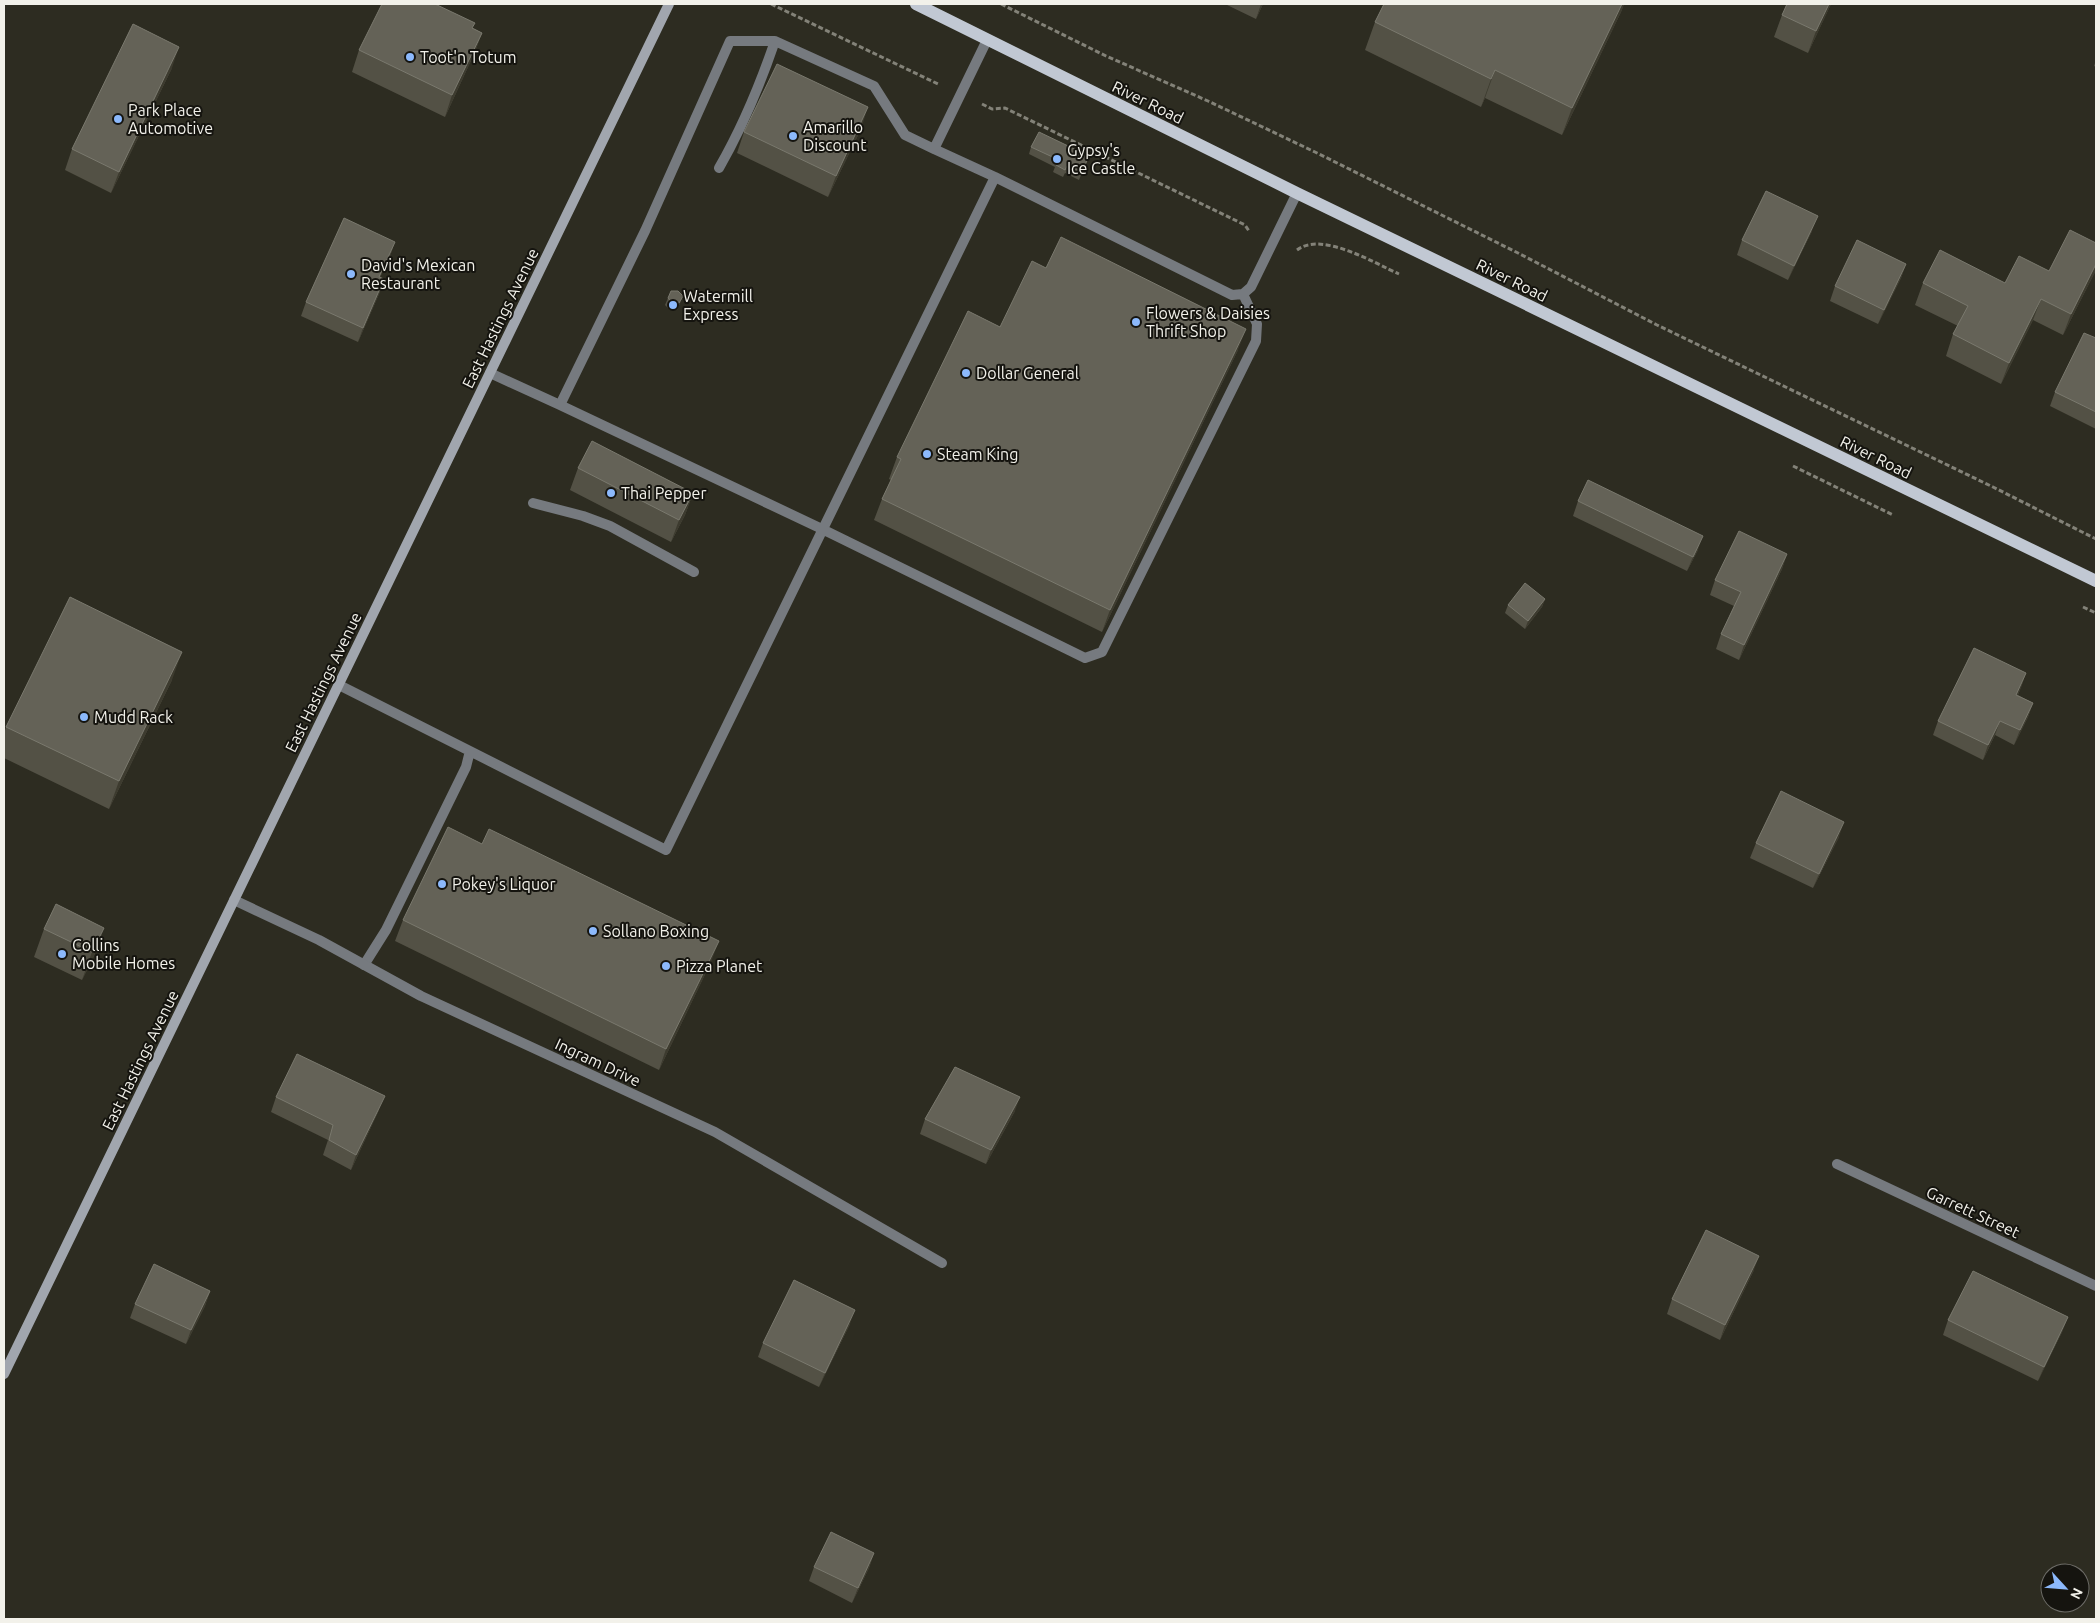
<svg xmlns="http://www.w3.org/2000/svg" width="2100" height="1623" viewBox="0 0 2100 1623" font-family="Ubuntu,sans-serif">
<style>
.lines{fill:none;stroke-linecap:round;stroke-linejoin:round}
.path{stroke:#838278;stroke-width:3;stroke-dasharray:5 2.5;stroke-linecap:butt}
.lane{stroke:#767a7f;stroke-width:10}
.street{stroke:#767a7f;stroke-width:10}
.secondary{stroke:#a1a6ae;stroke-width:10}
.primary{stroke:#c1c8d3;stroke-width:12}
.wall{fill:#535145}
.shaded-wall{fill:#3d3b2f}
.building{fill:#646257;stroke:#7a796e}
.poi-dot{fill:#8cb9fc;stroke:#15140f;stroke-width:2}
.labels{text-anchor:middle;stroke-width:4;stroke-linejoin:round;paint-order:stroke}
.poi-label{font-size:16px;fill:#f2f1ea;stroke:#15140f;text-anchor:start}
.street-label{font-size:16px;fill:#f2f1ea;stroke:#15140f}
</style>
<rect width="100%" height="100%" fill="#2d2c21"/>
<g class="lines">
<path class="path" d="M771 4 938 84
M1001 4 1106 56 1208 101 1315 152 1518 253 1657 325 1993 487 2096 539
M982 104 992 109 1005 108 1245 225 1249 231
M1297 250C1322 231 1374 263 1399 274
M1793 466 1893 515
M2083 607 2096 613"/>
<path class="lane" d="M987 40 934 149 995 177
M719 168C742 128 760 85 775 41
M490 373 560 405 645 231 730 41H775L874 86 905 135 934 149
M560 405 822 529 1085 658 1102 652 1256 341 1257 324 1243 294
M533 503 583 516 610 526 694 572
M339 685 666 850 995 177 1232 295 1243 294 1251 287 1297 193
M364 965 386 930 466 767 470 751"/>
<path class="street" d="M234 900 319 940 421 996 715 1132 942 1263
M1837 1164 2096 1286"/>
<path class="secondary" d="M4 1374 669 4"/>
<path class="primary" d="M916 4 1297 193 2096 581"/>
</g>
<path class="wall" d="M1225 4H1263L1256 19Z
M1384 4H1624L1621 12 1562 135 1485 98 1481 107 1365 50 1375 22Z
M1787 4H1831L1808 53 1774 37 1782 15Z
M473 28 482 33 474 54 445 117 352 72 359 50Z
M2096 60V67L2094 66Z
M172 68 111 193 65 170 72 149Z
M861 129 828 197 737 153 744 132Z
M1031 147 1086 163 1079 180 1065 173 1063 177 1053 172 1055 167 1029 154Z
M1812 231 1788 280 1737 255 1742 240Z
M395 242 390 256 380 277 384 279 379 294 358 342 301 316 306 302Z
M1906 264 1901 278 1878 324 1830 301 1835 286Z
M1046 268 1238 350 1102 632 874 520 882 499 891 480 889 479 897 457 1000 327Z
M2096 270 2063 335 2033 320 2001 384 1946 356 1953 334 1958 326 1915 305 1923 283H2005L2049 271Z
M683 296 677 310H670L665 305 668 298Z
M2096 338V429L2050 406 2055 392Z
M578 468 693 493 685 515 671 542 570 490Z
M1578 501 1698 550 1687 571 1573 516Z
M1787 554 1782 569 1739 660 1716 649 1721 634 1734 606 1710 595 1715 580Z
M1545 599 1542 607 1525 629 1505 613 1508 605Z
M2026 673 2018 695 2033 703 2028 717 2014 745 1995 735 1983 760 1933 735 1938 721Z
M172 680 109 809 4 758V734L6 727Z
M1839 837 1813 888 1750 858 1756 843Z
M403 920 711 962 659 1070 395 941Z
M104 928 94 956 82 980 34 957 44 929Z
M276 1097 379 1110 351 1170 323 1155 328 1140 271 1112Z
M1015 1111 986 1164 920 1134 925 1119Z
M1754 1270 1720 1340 1667 1314 1672 1299Z
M210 1291 205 1306 186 1344 130 1318 135 1304Z
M2068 1317 2062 1332 2038 1381 1943 1335 1948 1320Z
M850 1324 819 1387 758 1357 763 1343Z
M874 1553 869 1568 852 1603 809 1581 814 1567Z"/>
<path class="shaded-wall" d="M1261 4H1263L1256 19Z
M1622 4H1624L1621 12 1562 135 1572 108Z
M1829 4H1831L1808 53 1816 31Z
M482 33 474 54 445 117 452 95Z
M179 47 172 68 111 193 119 172Z
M1495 70 1485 98 1481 107 1491 79Z
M868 107 861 129 828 197 836 176Z
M1818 216 1812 231 1788 280 1794 266Z
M395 242 390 256 374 291 379 277Z
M1906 264 1901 278 1878 324 1884 310Z
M2096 264V270L2063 335 2071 314Z
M384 279 379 294 358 342 363 328Z
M683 296 677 310H670L672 303Z
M2041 299 2033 320 2001 384 2009 363Z
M1246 329 1238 350 1102 632 1110 610Z
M693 493 685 515 671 542 679 520Z
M1703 536 1698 550 1687 571 1693 557Z
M1787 554 1782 569 1739 660 1744 645Z
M1545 599 1542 607 1525 629 1528 621Z
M182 652 172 680 109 809 119 781Z
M2026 673 2021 688 2011 709 2016 695Z
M2033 703 2028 717 2014 745 2020 730Z
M2000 721 1995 735 1983 760 1988 745Z
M1844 822 1839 837 1813 888 1819 874Z
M104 928 94 956 82 980 92 952Z
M719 941 711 962 659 1070 666 1049Z
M385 1096 379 1110 351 1170 356 1155Z
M1020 1097 1015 1111 986 1164 991 1150Z
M1759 1256 1754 1270 1720 1340 1725 1325Z
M210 1291 205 1306 186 1344 191 1330Z
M855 1310 850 1324 819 1387 825 1373Z
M2068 1317 2062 1332 2038 1381 2044 1367Z
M874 1553 869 1568 852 1603 858 1588Z"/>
<path class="building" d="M382 4H435L475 23 472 28 482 33 452 95 359 50Z
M1384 4H1622L1572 108 1495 70 1491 79 1375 22Z
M1787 4H1829L1816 31 1782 15Z
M133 24 179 47 119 172 72 149Z
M777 64 868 107 836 176 744 132Z
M1039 132 1089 156 1082 172 1067 166 1065 170 1056 165 1059 160 1031 147Z
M1766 191 1818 216 1794 266 1742 240Z
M344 218 395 242 379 277 384 279 363 328 306 302Z
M2070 230 2096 243V264L2071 314 2041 299 2009 363 1953 334 1968 306 1923 283 1940 250 2005 283 2019 256 2049 271Z
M1061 237 1246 329 1110 610 882 499 901 459 897 457 968 311 1000 327 1032 261 1046 268Z
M1857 240 1906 264 1884 310 1835 286Z
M671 291H678L683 296 679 303H672L668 298Z
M2084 333 2096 338V412L2055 392Z
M592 441 693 493 679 520 578 468Z
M1588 480 1703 536 1693 557 1578 501Z
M1739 531 1787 554 1744 645 1721 634 1741 592 1715 580Z
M1525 583 1545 599 1528 621 1508 605Z
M70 597 182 652 119 781 6 727Z
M1974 648 2026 673 2016 695 2033 703 2020 730 2000 721 1988 745 1938 721Z
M1781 791 1844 822 1819 874 1756 843Z
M448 827 482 844 489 829 719 941 666 1049 403 920Z
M56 904 104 928 92 952 44 929Z
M297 1054 385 1096 356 1155 329 1140 333 1125 276 1097Z
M955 1067 1020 1097 991 1150 925 1119Z
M1706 1230 1759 1256 1725 1325 1672 1299Z
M154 1264 210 1291 191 1330 135 1304Z
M1973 1271 2068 1317 2044 1367 1948 1320Z
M794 1280 855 1310 825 1373 763 1343Z
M831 1532 874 1553 858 1588 814 1567Z"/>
<g class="poi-dot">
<circle cx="410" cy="57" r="5"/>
<circle cx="118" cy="119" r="5"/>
<circle cx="793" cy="136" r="5"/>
<circle cx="1057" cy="159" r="5"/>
<circle cx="351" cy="274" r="5"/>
<circle cx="673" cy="305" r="5"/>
<circle cx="1136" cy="322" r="5"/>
<circle cx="966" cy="373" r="5"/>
<circle cx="927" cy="454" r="5"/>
<circle cx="611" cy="493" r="5"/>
<circle cx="84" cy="717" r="5"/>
<circle cx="442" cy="884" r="5"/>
<circle cx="593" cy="931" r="5"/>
<circle cx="62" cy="954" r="5"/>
<circle cx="666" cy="966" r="5"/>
</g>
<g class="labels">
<g class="poi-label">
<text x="420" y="63">Toot'n Totum</text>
<text x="128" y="116">Park Place<tspan x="128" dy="18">Automotive</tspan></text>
<text x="803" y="133">Amarillo<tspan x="803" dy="18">Discount</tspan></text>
<text x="1067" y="156">Gypsy's<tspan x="1067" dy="18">Ice Castle</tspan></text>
<text x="361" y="271">David's Mexican<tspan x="361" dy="18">Restaurant</tspan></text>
<text x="683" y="302">Watermill<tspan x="683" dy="18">Express</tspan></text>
<text x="1146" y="319">Flowers &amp; Daisies<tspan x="1146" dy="18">Thrift Shop</tspan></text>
<text x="976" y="379">Dollar General</text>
<text x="937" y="460">Steam King</text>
<text x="621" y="499">Thai Pepper</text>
<text x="94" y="723">Mudd Rack</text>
<text x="452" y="890">Pokey's Liquor</text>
<text x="603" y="937">Sollano Boxing</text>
<text x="72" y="951">Collins<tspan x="72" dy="18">Mobile Homes</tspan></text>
<text x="676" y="972">Pizza Planet</text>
</g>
<g class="street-label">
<text transform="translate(1148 102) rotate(26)" y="6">River Road</text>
<text transform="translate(1512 280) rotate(26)" y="6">River Road</text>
<text transform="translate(500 318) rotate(-64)" y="6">East Hastings Avenue</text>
<text transform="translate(1876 457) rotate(26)" y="6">River Road</text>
<text transform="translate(323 682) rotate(-64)" y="6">East Hastings Avenue</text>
<text transform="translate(140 1060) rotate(-64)" y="6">East Hastings Avenue</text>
<text transform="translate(598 1062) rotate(25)" y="6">Ingram Drive</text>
<text transform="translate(1973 1212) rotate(25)" y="6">Garrett Street</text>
</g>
</g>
<rect width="2100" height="1623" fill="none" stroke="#f2f1ea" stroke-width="10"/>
<g transform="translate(2065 1588) rotate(116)"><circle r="24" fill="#15140f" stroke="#6d6c67"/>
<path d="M0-4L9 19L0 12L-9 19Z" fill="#8cb9fc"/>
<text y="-8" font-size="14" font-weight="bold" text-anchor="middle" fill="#f2f1ea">N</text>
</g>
</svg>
